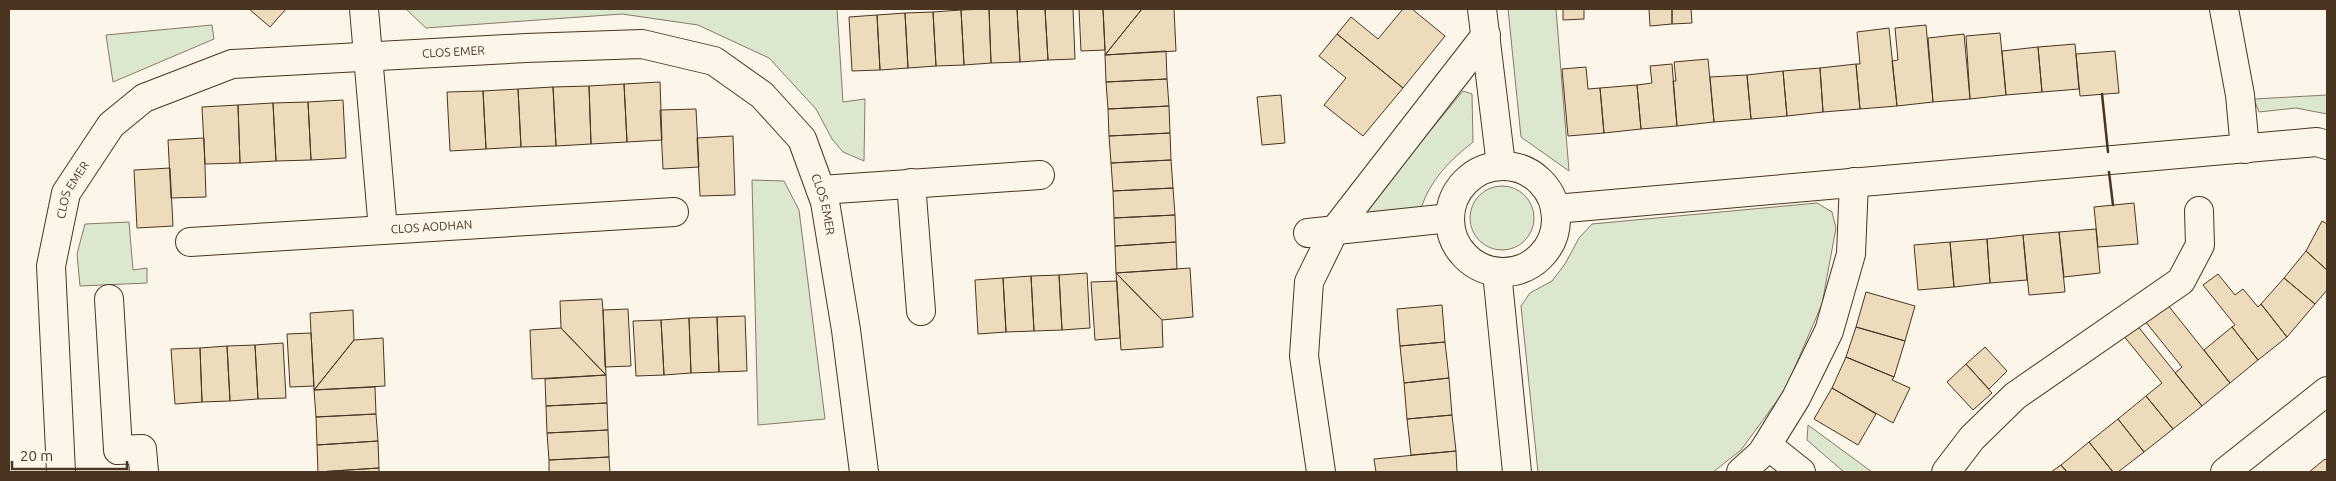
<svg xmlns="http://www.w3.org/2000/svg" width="2336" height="481" viewBox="0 0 2336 481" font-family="Ubuntu,sans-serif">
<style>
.green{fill:#dce7d0;stroke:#887966}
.building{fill:#ecdcbc;stroke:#4a3520}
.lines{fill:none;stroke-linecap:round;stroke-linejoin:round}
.minor-casing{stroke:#4a3520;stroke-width:30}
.minor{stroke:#fbf6e9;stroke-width:28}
.wall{stroke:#4a3520;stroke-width:2.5}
.labels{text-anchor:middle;stroke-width:4;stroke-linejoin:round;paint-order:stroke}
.street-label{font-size:12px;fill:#4a3520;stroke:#fbf6e9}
</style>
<rect width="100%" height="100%" fill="#fbf6e9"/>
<path class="green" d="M406 9H837L843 102 865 99 864 161 843 152 832 139 816 109 769 58 698 25 622 14 426 28Z
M1508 9H1556L1569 171 1521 137Z
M212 25 214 39 113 82 106 35Z
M1463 91 1472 94 1473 142C1449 161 1431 179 1421 208L1368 214 1367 207Z
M2327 95V114L2296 108 2259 112 2254 99Z
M752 180 784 181 799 210 825 419 758 425Z
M1470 218a32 32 0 1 1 64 0a32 32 0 1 1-64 0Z
M1817 203 1832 212 1836 228 1822 304 1785 390 1741 450 1713 472H1538L1521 306 1530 293 1552 281 1565 264 1579 238 1592 224Z
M129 222 133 270 147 268V283L80 286 77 254 85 224Z
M1808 425 1872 472H1844L1807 440Z"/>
<path class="building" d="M249 9H286L270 27Z
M989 9H1017L1020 62 991 63Z
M989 9 991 63 964 65 961 10Z
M1017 9H1045L1048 60 1020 62Z
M1045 9H1073L1075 59 1048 60Z
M1079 9H1103L1105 50 1081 51Z
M1103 9H1142L1105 55V50Z
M1142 9H1174L1176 51 1105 55Z
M1403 9H1412L1445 36 1403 88 1337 34 1351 17 1378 39Z
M1563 9H1584V19L1563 20Z
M1649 9H1672V24L1650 26Z
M1672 9H1691L1692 23 1672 24Z
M961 10 964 65 936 66 933 12Z
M933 12 936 66 908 68 905 13Z
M905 13 908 68 880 70 877 15Z
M877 15 880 70 852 71 849 17Z
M1926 25 1933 102 1897 106 1892 61 1898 60 1895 28Z
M1889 28 1897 106 1860 109 1856 64H1860L1857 32Z
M2000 33 2006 95 1970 99 1966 36Z
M1337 34 1403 88 1363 136 1324 105 1346 78 1319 56Z
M1964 34 1970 99 1933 102 1928 38Z
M2075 44 2079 89 2042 92 2038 47Z
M2038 47 2042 92 2006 95 2002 51Z
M1166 51 1167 79 1106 82 1105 55Z
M2115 51 2119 93 2080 96 2076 54Z
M1708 59 1714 122 1677 126 1673 81H1676L1674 62Z
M1672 64 1677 126 1641 129 1637 85 1652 83 1650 66Z
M1856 64 1860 109 1823 112 1820 68Z
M1586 67 1588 89 1600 88 1604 133 1568 136 1562 69Z
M1820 68 1823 112 1787 116 1783 71Z
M1783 71 1787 116 1751 119 1747 75Z
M1747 75 1751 119 1714 122 1710 77Z
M1167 79 1169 106 1108 109 1106 82Z
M660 82 662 140 627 142 624 84Z
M624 84 627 142 591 144 589 86Z
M1637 85 1641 129 1604 133 1600 88Z
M589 86 591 144 556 146 553 87Z
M553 87 556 146 521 147 518 89Z
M518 89 521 147 486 149 483 91Z
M483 91 486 149 450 151 447 92Z
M1281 95 1285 143 1262 145 1257 97Z
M343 100 346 158 311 160 308 102Z
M308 102 311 160 276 161 273 103Z
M273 103 276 161 240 163 238 105Z
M238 105 240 163 205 164 202 107Z
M1169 106 1170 133 1109 136 1108 109Z
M696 109 699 167 663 169 660 110Z
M1170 133 1171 160 1111 163 1109 136Z
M733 136 735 195 700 196 697 138Z
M204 138 206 197 171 198 168 140Z
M1171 160 1173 188 1113 191 1111 163Z
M170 168 173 226 137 228 134 170Z
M1173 188 1175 215 1114 218 1113 191Z
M2134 203 2138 244 2098 247 2094 207Z
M1175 215 1176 242 1115 246 1114 218Z
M2322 221 2327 224V270L2306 251Z
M2096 229 2100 273 2064 277 2059 232Z
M2059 232 2065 292 2029 295 2023 235Z
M2023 235 2027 280 1990 283 1987 239Z
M1987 239 1990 283 1954 287 1950 242Z
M1176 242 1177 269 1116 273 1115 246Z
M1950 242 1954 287 1918 290 1914 245Z
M2306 251 2327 270V290L2315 304 2284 278Z
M1190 268 1193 317 1162 320 1116 273Z
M1087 273 1090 328 1062 330 1059 275Z
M1116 273 1162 320 1163 347 1121 350Z
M2218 274 2235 295 2243 289 2258 307 2261 304 2287 337 2258 360 2232 327 2235 325 2203 285Z
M1059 275 1062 330 1034 331 1031 276Z
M1031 276 1034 331 1006 332 1003 278Z
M1003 278 1006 332 978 334 975 280Z
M2284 278 2315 304 2287 337 2261 304Z
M1117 281 1120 338 1095 340 1091 282Z
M1866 292 1915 306 1905 341 1856 327Z
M602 299 603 310 606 375 561 328 560 301Z
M2163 299 2230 383 2202 406 2175 373 2182 367 2141 316Z
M1442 305 1445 342 1400 346 1397 309Z
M628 309 631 366 605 367 603 310Z
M353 310 354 340 314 390 310 313Z
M745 316 747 371 719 372 717 317Z
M717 317 719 372 691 373 689 318Z
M689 318 691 373 664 375 661 320Z
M661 320 664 375 636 376 633 321Z
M2136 324 2202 406 2173 429 2146 396 2162 383 2123 335Z
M1856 327 1905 341 1894 377 1846 357Z
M2232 327 2258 360 2230 383 2204 350Z
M561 328 606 375 532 379 530 330Z
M311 333 314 386 290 387 287 334Z
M383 338 385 386 314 390 354 340Z
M1445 342 1449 378 1404 383 1400 346Z
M283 343 286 398 258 399 255 345Z
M255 345 258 399 230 401 227 346Z
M227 346 230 401 202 402 200 348Z
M1985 347 2007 371 1989 389 1966 364Z
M200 348 202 402 175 404 171 349Z
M1846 357 1894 377 1892 380 1910 388 1893 423 1832 388Z
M1966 364 1992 393 1973 410 1947 382Z
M606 375 607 403 546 406 545 379Z
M1449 378 1452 415 1407 419 1404 383Z
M375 387 376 414 316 417 314 390Z
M1832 388 1876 414 1858 445 1814 419Z
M2146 396 2173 429 2144 452 2118 419Z
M607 403 608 430 547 433 546 406Z
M376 414 378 441 317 445 316 417Z
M1452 415 1456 451 1411 455 1407 419Z
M2118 419 2144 452 2118 472H2113L2089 442Z
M608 430 609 457 549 460 547 433Z
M378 441 379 468 318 472 317 445Z
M2089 442 2113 472H2067L2061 465Z
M1456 451 1457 472H1376L1374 459Z
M609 457 610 472H549V460Z
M2325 459 2327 461V472H2309Z
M2061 465 2067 472H2051Z
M379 468V472H318Z"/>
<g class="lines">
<defs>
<g id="minor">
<path d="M364 9 383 230"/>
<path d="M1482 9 1501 165"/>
<path d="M2224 9 2240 95 2245 149"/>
<circle cx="1503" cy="219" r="53"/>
<path d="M911 183 921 311"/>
<path d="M821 190 1040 175"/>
<path d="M1555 209 2317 142 2327 145"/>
<path d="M1308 233 1450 218"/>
<path id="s1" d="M190 242 674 212"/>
<path d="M1497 272 1517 472"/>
<path d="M109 299 118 450 142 449 144 472"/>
<path d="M1767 445 1801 472"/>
<path id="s2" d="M61 472 51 266 66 193 111 125 144 98 232 64 526 48 642 44 714 61 762 95 802 139 825 202 846 330 864 472"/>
<path d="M1321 472 1304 356 1309 282 1334 231 1486 35"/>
<path d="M1741 472 1761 454 1767 445 1796 398 1829 331 1851 254 1854 182"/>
<path d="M1946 472 1972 438 2015 396 2181 281 2200 245 2199 211"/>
<path d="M2225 472 2327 391"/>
</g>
</defs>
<use href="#minor" class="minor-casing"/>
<use href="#minor" class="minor"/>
<path class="wall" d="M2102 94 2108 152
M2109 172 2113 205"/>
</g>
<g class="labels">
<g class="street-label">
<text dy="4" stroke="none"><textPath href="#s2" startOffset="721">CLOS EMER</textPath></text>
<text dy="4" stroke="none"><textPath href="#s2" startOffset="286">CLOS EMER</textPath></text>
<text dy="4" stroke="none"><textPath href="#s2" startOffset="1171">CLOS EMER</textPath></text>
<text dy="4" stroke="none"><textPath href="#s1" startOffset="242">CLOS AODHAN</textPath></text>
</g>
</g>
<rect width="2336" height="481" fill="none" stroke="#4a3520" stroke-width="20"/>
<path d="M12 461v8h115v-8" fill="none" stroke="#4a3520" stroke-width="2.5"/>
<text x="20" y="461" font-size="15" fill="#4a3520" stroke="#fbf6e9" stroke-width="4" paint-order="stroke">20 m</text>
</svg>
